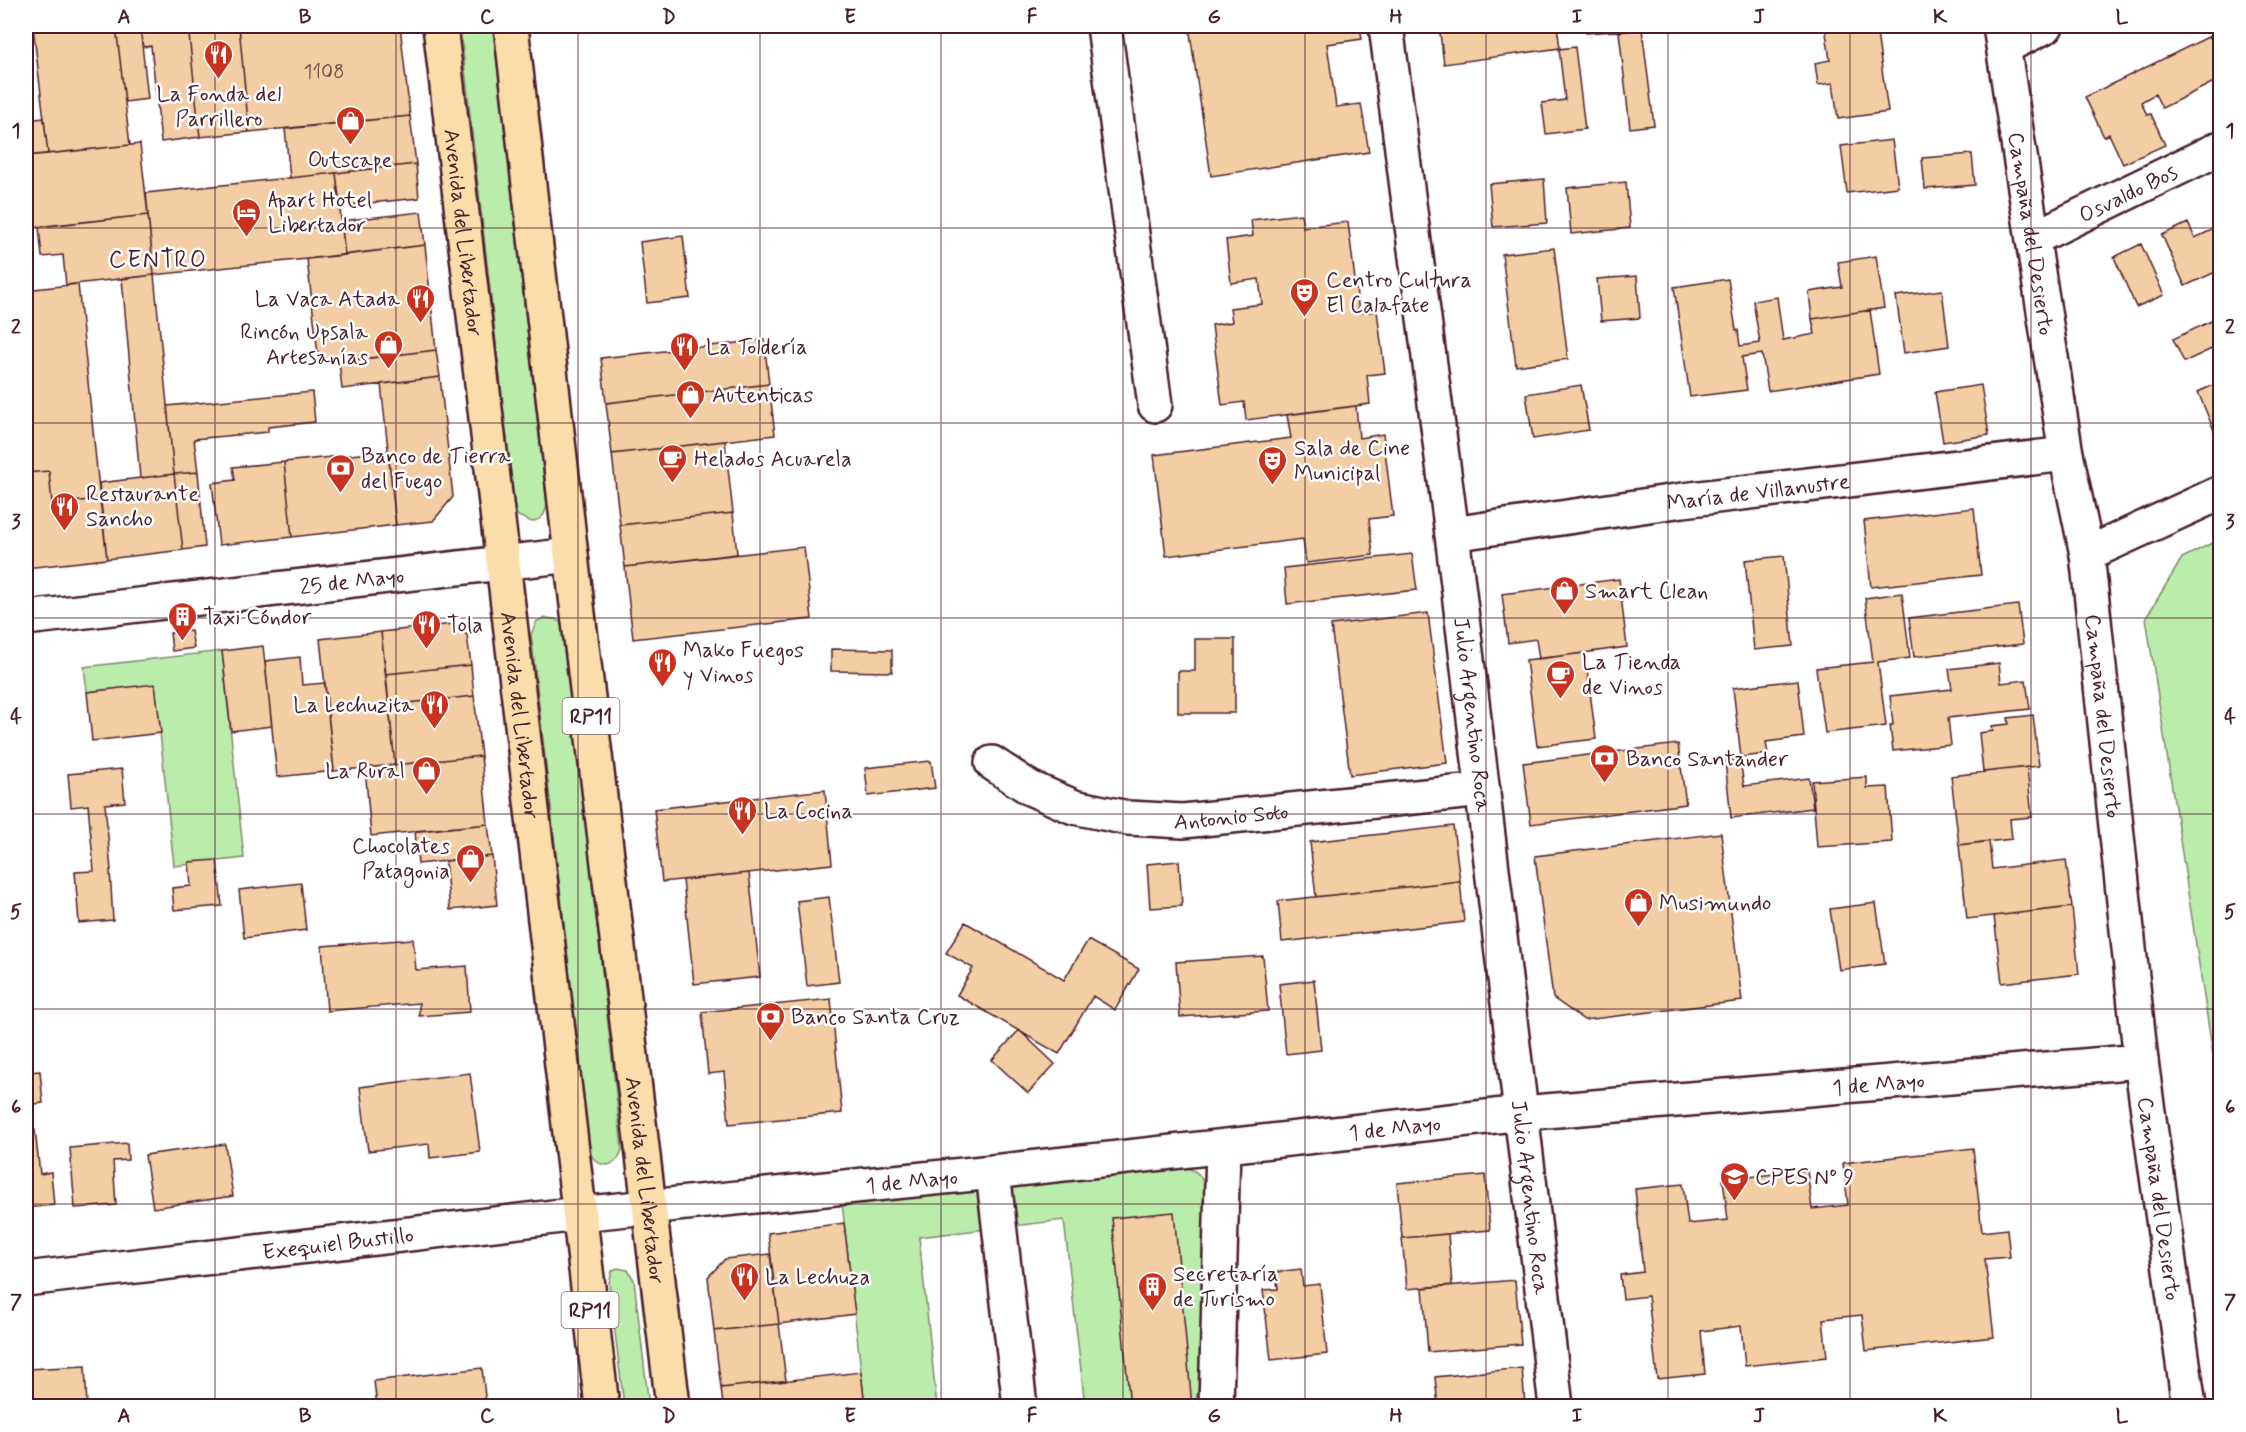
<svg xmlns="http://www.w3.org/2000/svg" width="2246" height="1432" viewBox="0 0 2246 1432" font-family="Mynerve,sans-serif">
<style>
.green{fill:#baecac;stroke:#82866c;stroke-width:1.5}
.building{fill:#f3cda3;stroke:#4a1f2b;stroke-width:1.5}
.lines{fill:none;stroke-linecap:round;stroke-linejoin:round}
.minor-casing{stroke:#4a1f2b;stroke-width:38}
.major-casing{stroke:#4a1f2b;stroke-width:38}
.minor{stroke:#fff;stroke-width:33}
.major{stroke:#faddab;stroke-width:33}
.grid{fill:none;stroke:#4a1f2b;stroke-width:1.5;stroke-opacity:0.55}
.labels{text-anchor:middle;stroke-width:5;stroke-linejoin:round;paint-order:stroke}
.number-label{font-size:20px;fill:#744a49}
.shield{fill:#fff;stroke:#80626b;stroke-width:1.5}
.shield-label{font-size:21px;font-weight:bold;fill:#4a1f2b}
.poi-label{font-size:22px;fill:#4a1f2b;stroke:#fff;text-anchor:start}
.street-label{font-size:22px;fill:#4a1f2b;stroke:#fff}
.neighbourhood-label{font-size:24px;letter-spacing:1.5px;fill:#4a1f2b;stroke:#fff}
.neatline{fill:none;stroke:#4a1f2b;stroke-width:2}
.grid-label{font-size:20px;text-anchor:middle;font-weight:bold;fill:#4a1f2b}
</style>
<rect width="100%" height="100%" fill="#fff"/>
<filter id="ink" filterUnits="userSpaceOnUse"><feTurbulence type="fractalNoise" baseFrequency=".0167" numOctaves="2"/><feDisplacementMap in="SourceGraphic" scale="12" xChannelSelector="R" yChannelSelector="G"/><feConvolveMatrix kernelMatrix="1 2 1 2 8 2 1 2 1" color-interpolation-filters="sRGB"/></filter>
<g filter="url(#ink)">
<path class="green" d="M460 26H493L547 505C545 515 542 519 532 522L518 516 515 510Z
M2220 539V1101L2146 618 2182 558Z
M545 618 555 619 561 623 564 630 622 1148C619 1168 599 1171 590 1153L531 634 537 621Z
M222 651 244 858 174 866 155 685 87 692 84 667Z
M1176 1167C1199 1167 1204 1177 1207 1199L1204 1369 1194 1406H1085L1064 1220 919 1237 937 1406H865L842 1203Z
M617 1268 628 1270 634 1280 649 1406H624L609 1283 612 1271Z"/>
<path class="building" d="M33 26H116L130 145 48 154Z
M116 26H140L148 99 125 102Z
M140 26H188L200 137 161 142 151 46 143 47Z
M188 26H239L249 132 200 137Z
M239 26H400L410 116 249 132Z
M562 26H605L562 30Z
M1189 26H1360L1362 39 1327 44 1336 107 1361 104 1369 152 1211 176Z
M1439 26H1557L1560 48 1444 64Z
M1586 26H1688L1586 33Z
M1825 26H1876L1888 112 1838 119 1833 83 1818 85 1815 63 1830 60Z
M2220 26V47L2213 29Z
M1642 29 1654 125 1630 128 1619 32Z
M2210 36 2220 57V79L2162 108 2155 94 2141 102 2147 115 2151 114 2165 145 2123 164 2109 134 2104 137 2085 97Z
M1575 47 1585 129 1546 134 1542 103 1565 100 1559 49Z
M410 116 416 164 290 178 285 129Z
M44 118 48 154 26 156V120Z
M1892 140 1898 187 1847 193 1841 146Z
M140 144 148 215 26 228V156Z
M1972 154 1975 185 1925 189 1922 158Z
M416 164 419 198 340 206 336 173Z
M336 173 345 255 154 275 146 193Z
M1544 179 1547 223 1493 227 1489 184Z
M1626 182 1630 228 1571 234 1567 188Z
M421 212 425 245 345 255 341 221Z
M1301 214 1303 227 1348 222 1359 313 1377 311 1385 373 1367 375 1370 404 1246 420 1244 402 1222 405 1212 325 1232 322 1230 308 1262 304 1259 279 1231 283 1226 240 1253 236 1251 220Z
M148 215 154 275 66 285 63 255 42 257 39 227Z
M2188 223 2195 238 2218 227 2220 232V270L2185 286 2162 235Z
M683 236 690 298 647 303 640 242Z
M2141 244 2164 295 2136 307 2114 257Z
M425 245 436 350 319 364 307 259Z
M1554 248 1568 359 1516 366 1502 254Z
M1876 256 1884 308 1812 319 1809 292 1842 287 1838 262Z
M154 275 174 474 140 478 122 279Z
M1637 276 1640 318 1601 321 1597 279Z
M1728 279 1736 330H1738L1740 346 1760 343 1753 301 1777 297 1783 340 1815 334 1812 319 1870 310 1879 374 1768 391 1762 354 1742 357 1747 390 1690 397 1674 287Z
M78 284 100 499 52 504 49 471 26 473V290Z
M1942 290 1949 346 1904 353 1896 296Z
M2220 317V345L2184 362 2173 339Z
M764 340 769 384 606 403 601 358Z
M436 350 440 377 342 389 339 362Z
M440 377 453 497 433 521 396 525 381 384Z
M2220 382V445L2198 392Z
M769 384 775 435 612 454 606 403Z
M1581 385 1589 430 1533 439 1526 394Z
M1981 385 1989 435 1943 442 1935 392Z
M312 392 315 422 268 427V432L194 439 198 472 174 474 167 406Z
M1356 406 1359 438 1383 434 1393 516 1369 519 1373 555 1306 563 1303 539 1166 556 1154 455 1291 438 1287 415Z
M725 441 733 513 620 525 612 454Z
M388 451 396 525 292 537 284 462Z
M284 462 292 537 219 545 212 483 235 480 233 467Z
M49 471 52 504 100 499 107 559 26 568V473Z
M198 472 205 547 183 550 174 474Z
M174 474 183 550 107 559 99 483Z
M1974 508 1981 575 1871 587 1864 521Z
M733 513 737 554 625 567 620 525Z
M804 547 812 619 633 639 625 567Z
M1412 554 1417 590 1287 604 1284 568Z
M1784 556 1793 646 1754 650 1745 560Z
M1619 579 1627 647 1539 659 1536 639 1508 643 1502 594Z
M1902 593 1910 658 1878 662 1886 726 1825 733 1816 668 1873 662 1865 598Z
M2018 605 2023 644 1914 657 1909 618Z
M1428 613 1447 763 1350 775 1331 625Z
M453 624 467 635 471 665 386 674 381 632Z
M191 631 194 648 172 651 170 633Z
M381 632 395 765 334 771 320 639Z
M1195 639H1235V713H1178V671H1195Z
M263 646 272 726 231 731 222 651Z
M831 649 892 650V672L831 671Z
M1585 653 1596 739 1537 746 1526 660Z
M300 657 302 685 325 683 334 771 277 777 265 661Z
M1999 663 2001 683 2026 680 2030 709 1948 718 1951 745 1893 751 1890 725H1893L1890 696 1952 689 1949 669Z
M471 665 474 696 389 705 386 674Z
M1798 680 1804 737 1766 742 1768 754 1741 757 1733 688Z
M155 684 161 733 92 741 87 692Z
M474 696 481 756 395 765 389 705Z
M2033 715 2039 766 1983 772 1979 733 1993 731 1992 726 2009 724 2008 718Z
M1678 744 1686 804 1531 824 1523 763Z
M481 756 488 824 371 836 365 768Z
M1740 759 1744 786 1809 778 1813 808 1731 818 1725 761Z
M931 761 935 788 868 796 865 768Z
M2027 767 2032 817 2010 819 2012 839 1959 845 1951 776Z
M122 769 125 802 105 804 111 870H110L113 920 79 923 75 872 94 871 88 805 71 807 68 774Z
M1867 777V788L1888 787 1892 842 1817 847 1812 781Z
M825 790 832 864 662 882 654 809Z
M488 824 492 856 418 864 415 831Z
M1453 826 1460 881 1316 897 1310 842Z
M1721 833 1742 1001 1584 1020 1553 998 1535 856Z
M1989 841 1992 869 2066 860 2072 907 1967 919 1959 845Z
M492 856 497 905 450 910 445 861Z
M217 860 222 906 174 910 172 888 191 886 189 862Z
M1179 861 1182 906 1150 908 1147 864Z
M749 873 760 977 694 984 683 880Z
M1460 881 1464 922 1282 942 1278 901Z
M301 883 306 930 244 938 239 890Z
M829 897 839 982 807 986 797 901Z
M1876 903 1885 964 1839 970 1830 909Z
M2072 907 2079 974 2002 983 1994 916Z
M965 922 1064 980 1088 940 1139 969 1115 1010 1093 996 1059 1054 957 995 973 968 946 953Z
M413 939 416 970 467 966 470 1012 419 1016V1003L327 1011 322 946Z
M1263 956 1268 1011 1180 1017 1176 962Z
M1314 980 1321 1050 1286 1054 1279 984Z
M831 999 842 1113 729 1124 724 1072 708 1074 702 1012Z
M1019 1030 1055 1064 1028 1093 992 1060Z
M26 1045 28 1072 40 1071 43 1103 26 1105Z
M470 1073 480 1152 430 1158 429 1144 368 1151 360 1087Z
M35 1130 40 1174 51 1172 54 1205 26 1208V1131Z
M127 1143 128 1160 113 1161 116 1205 75 1208 70 1148Z
M225 1144 233 1196 153 1208 145 1155Z
M1973 1148 1982 1232 2007 1229 2010 1257 1985 1259 1994 1337 1866 1351 1862 1315 1823 1319 1827 1357 1745 1366 1741 1326 1701 1331 1705 1374 1657 1379 1648 1296 1623 1299 1620 1275 1643 1272 1635 1189 1683 1184 1688 1224 1728 1220 1723 1180 1807 1170 1812 1209 1848 1205 1843 1163Z
M1485 1175 1490 1230 1402 1238 1397 1183Z
M1174 1212 1192 1406H1130L1112 1218Z
M844 1223 855 1314 779 1324 768 1233Z
M1448 1234 1452 1285 1407 1289 1402 1238Z
M770 1254 779 1324 714 1331 708 1277 725 1259Z
M1301 1269 1303 1286 1320 1284 1327 1354 1271 1360 1263 1290 1278 1289 1276 1272Z
M1515 1280 1521 1344 1428 1352 1423 1288Z
M779 1324 786 1381 721 1388 714 1331Z
M85 1366 87 1406H30L28 1369Z
M482 1368 486 1406H377L374 1381Z
M1522 1368 1525 1405 1438 1406 1435 1377Z
M861 1372 865 1406H835V1403L809 1406H726L723 1405 721 1388Z
M1669 1398 1670 1406H1629V1403Z"/>
<g class="lines">
<defs>
<g id="minor">
<path d="M1104 26 1155 405"/>
<path id="s1" d="M1386 26 1452 534 1556 1406"/>
<path id="s2" d="M2000 26 2066 454 2087 554 2141 1061 2189 1406"/>
<path d="M2004 47 2046 26"/>
<path id="s3" d="M2034 238 2220 148"/>
<path id="s4" d="M1452 534 1683 500 2066 454"/>
<path d="M2087 554 2220 493"/>
<path id="s5" d="M26 618 571 555"/>
<path id="s6" d="M992 763 1030 788 1074 807 1128 818 1183 821 1483 790"/>
<path d="M993 1172 1020 1406"/>
<path id="s7" d="M26 1279 579 1214 993 1172 1522 1113 2141 1061"/>
<path d="M1216 1406 1223 1147"/>
</g>
<g id="major">
<path id="s8" d="M440 26 602 1406"/>
<path id="s9" d="M511 26 571 555 673 1406"/>
</g>
</defs>
<use href="#minor" class="minor-casing"/>
<use href="#major" class="major-casing"/>
<use href="#minor" class="minor"/>
<use href="#major" class="major"/>
</g>
</g>
<path class="grid" d="M215 26V1406M396 26V1406M578 26V1406M760 26V1406M941 26V1406M1123 26V1406M1305 26V1406M1486 26V1406M1668 26V1406M1850 26V1406M2031 26V1406M26 228H2220M26 423H2220M26 618H2220M26 814H2220M26 1009H2220M26 1204H2220"/>
<defs>
<symbol id="restaurant-pin" viewBox="-11 -11 22 30"><path d="M0 17L-7.5 6A9.5 9.5 0 1 1 7.5 6Z" fill="#c8321e" stroke="#fff"/><path d="M-5-6h1v4h1v-4h1v4h1v-4h1v5L-1.5 .5V6h-2V.5L-5-1ZM5-6V6H3V1.5H1.5Q1.5-4 5-6Z" fill="#fff"/></symbol>
<symbol id="shop-pin" viewBox="-11 -11 22 30"><path d="M0 17L-7.5 6A9.5 9.5 0 1 1 7.5 6Z" fill="#c8321e" stroke="#fff"/><path d="M-5-2.5h2.3a2.7 3.5 0 0 1 5.4 0H5L5.5 6h-11ZM-1.5-2.5h3a1.5 2.3 0 0 0-3 0Z" fill="#fff"/></symbol>
<symbol id="hotel-pin" viewBox="-11 -11 22 30"><path d="M0 17L-7.5 6A9.5 9.5 0 1 1 7.5 6Z" fill="#c8321e" stroke="#fff"/><path d="M-6-4.5h1.5V1H6V5H4.5V3h-9V5H-6ZM-4 0a1.8 1.8 0 1 1 3.6 0ZM.5 0V-2.5h3Q6-2.5 6 0Z" fill="#fff"/></symbol>
<symbol id="theatre-pin" viewBox="-11 -11 22 30"><path d="M0 17L-7.5 6A9.5 9.5 0 1 1 7.5 6Z" fill="#c8321e" stroke="#fff"/><path d="M-5-5.5Q0-4 5-5.5V0Q5 5 0 6Q-5 5-5 0ZM-3.3-2.5H-1v1.5H-3.3ZM1-2.5H3.3v1.5H1ZM-2.8 1Q0 5.5 2.8 1Z" fill="#fff"/></symbol>
<symbol id="cafe-pin" viewBox="-11 -11 22 30"><path d="M0 17L-7.5 6A9.5 9.5 0 1 1 7.5 6Z" fill="#c8321e" stroke="#fff"/><path d="M-5.5-4.5H6V0H3Q3 3.5 0 3.5H-2.5Q-5.5 3.5-5.5 0ZM3-3.2v2h1.7v-2ZM-6 4.5H4V6H-6Z" fill="#fff"/></symbol>
<symbol id="bank-pin" viewBox="-11 -11 22 30"><path d="M0 17L-7.5 6A9.5 9.5 0 1 1 7.5 6Z" fill="#c8321e" stroke="#fff"/><path d="M-6-4H6V4H-6ZM0-2.3a2.3 2.3 0 1 0 0 4.6a2.3 2.3 0 1 0 0-4.6Z" fill="#fff"/></symbol>
<symbol id="building-pin" viewBox="-11 -11 22 30"><path d="M0 17L-7.5 6A9.5 9.5 0 1 1 7.5 6Z" fill="#c8321e" stroke="#fff"/><path d="M-4-6H4V6H1V3H-1V6H-4ZM-2.5-4.3h1.7v1.8h-1.7ZM.8-4.3h1.7v1.8H.8ZM-2.5-1h1.7V.8h-1.7ZM.8-1h1.7V.8H.8Z" fill="#fff"/></symbol>
<symbol id="school-pin" viewBox="-11 -11 22 30"><path d="M0 17L-7.5 6A9.5 9.5 0 1 1 7.5 6Z" fill="#c8321e" stroke="#fff"/><path d="M0-5L7-2L0 1L-7-2ZM-4 1L0 2.5L4 1V4Q0 6-4 4Z" fill="#fff"/></symbol>
</defs>
<g fill-rule="evenodd">
<use href="#restaurant-pin" x="202" y="38" width="33" height="45"/>
<use href="#shop-pin" x="334" y="104" width="33" height="45"/>
<use href="#hotel-pin" x="230" y="196" width="33" height="45"/>
<use href="#theatre-pin" x="1288" y="276" width="33" height="45"/>
<use href="#restaurant-pin" x="404" y="282" width="33" height="45"/>
<use href="#shop-pin" x="372" y="328" width="33" height="45"/>
<use href="#restaurant-pin" x="668" y="330" width="33" height="45"/>
<use href="#shop-pin" x="674" y="378" width="33" height="45"/>
<use href="#cafe-pin" x="656" y="442" width="33" height="45"/>
<use href="#theatre-pin" x="1256" y="444" width="33" height="45"/>
<use href="#bank-pin" x="324" y="452" width="33" height="45"/>
<use href="#restaurant-pin" x="48" y="490" width="33" height="45"/>
<use href="#shop-pin" x="1548" y="574" width="33" height="45"/>
<use href="#building-pin" x="166" y="600" width="33" height="45"/>
<use href="#restaurant-pin" x="410" y="608" width="33" height="45"/>
<use href="#restaurant-pin" x="646" y="646" width="33" height="45"/>
<use href="#cafe-pin" x="1544" y="658" width="33" height="45"/>
<use href="#restaurant-pin" x="418" y="688" width="33" height="45"/>
<use href="#bank-pin" x="1588" y="742" width="33" height="45"/>
<use href="#shop-pin" x="410" y="754" width="33" height="45"/>
<use href="#restaurant-pin" x="726" y="794" width="33" height="45"/>
<use href="#shop-pin" x="454" y="842" width="33" height="45"/>
<use href="#shop-pin" x="1622" y="886" width="33" height="45"/>
<use href="#bank-pin" x="754" y="1000" width="33" height="45"/>
<use href="#school-pin" x="1718" y="1160" width="33" height="45"/>
<use href="#restaurant-pin" x="728" y="1260" width="33" height="45"/>
<use href="#building-pin" x="1136" y="1270" width="33" height="45"/>
</g>
<g class="labels">
<g class="number-label">
<text x="324" y="78">1108</text>
</g>
<g class="shield">
<rect x="562.5" y="698" width="57" height="36" rx="4.5"/>
<rect x="561.5" y="1292" width="57" height="36" rx="4.5"/>
</g>
<g class="shield-label">
<text x="591" y="723">RP11</text>
<text x="590" y="1317">RP11</text>
</g>
<g class="poi-label">
<text x="219" y="101" text-anchor="middle">La Fonda del<tspan x="219" dy="25">Parrillero</tspan></text>
<text x="350" y="167" text-anchor="middle">Outscape</text>
<text x="268" y="207">Apart Hotel<tspan x="268" dy="25">Libertador</tspan></text>
<text x="1326" y="287">Centro Cultura<tspan x="1326" dy="25">El Calafate</tspan></text>
<text x="400" y="306" text-anchor="end">La Vaca Atada</text>
<text x="368" y="339" text-anchor="end">Rincón Upsala<tspan x="368" dy="25">Artesanías</tspan></text>
<text x="706" y="354">La Toldería</text>
<text x="712" y="402">Autenticas</text>
<text x="1294" y="455">Sala de Cine<tspan x="1294" dy="25">Municipal</tspan></text>
<text x="361" y="463">Banco de Tierra<tspan x="361" dy="25">del Fuego</tspan></text>
<text x="694" y="466">Helados Acuarela</text>
<text x="86" y="501">Restaurante<tspan x="86" dy="25">Sancho</tspan></text>
<text x="1585" y="598">Smart Clean</text>
<text x="203" y="624">Taxi Cóndor</text>
<text x="447" y="632">Tola</text>
<text x="683" y="657">Mako Fuegos<tspan x="683" dy="25">y Vinos</tspan></text>
<text x="1582" y="669">La Tienda<tspan x="1582" dy="25">de Vinos</tspan></text>
<text x="414" y="712" text-anchor="end">La Lechuzita</text>
<text x="1626" y="766">Banco Santander</text>
<text x="405" y="778" text-anchor="end">La Rural</text>
<text x="764" y="818">La Cocina</text>
<text x="450" y="853" text-anchor="end">Chocolates<tspan x="450" dy="25">Patagonia</tspan></text>
<text x="1659" y="910">Musimundo</text>
<text x="791" y="1024">Banco Santa Cruz</text>
<text x="1755" y="1184">CPES Nº 9</text>
<text x="1173" y="1281">Secretaría<tspan x="1173" dy="25">de Turismo</tspan></text>
<text x="765" y="1284">La Lechuza</text>
</g>
<g class="street-label">
<text dy="8" stroke="none"><textPath href="#s3" startOffset="104">Osvaldo Bos</textPath></text>
<text dy="8" stroke="none"><textPath href="#s8" startOffset="208">Avenida del Libertador</textPath></text>
<text dy="8" stroke="none"><textPath href="#s2" startOffset="210">Campaña del Desierto</textPath></text>
<text dy="8" stroke="none"><textPath href="#s4" startOffset="309">María de Villanustre</textPath></text>
<text dy="8" stroke="none"><textPath href="#s5" startOffset="328">25 de Mayo</textPath></text>
<text dy="8" stroke="none"><textPath href="#s2" startOffset="698">Campaña del Desierto</textPath></text>
<text dy="8" stroke="none"><textPath href="#s8" startOffset="694">Avenida del Libertador</textPath></text>
<text dy="8" stroke="none"><textPath href="#s1" startOffset="694">Julio Argentino Roca</textPath></text>
<text dy="8" stroke="none"><textPath href="#s6" startOffset="252">Antonio Soto</textPath></text>
<text dy="8" stroke="none"><textPath href="#s7" startOffset="1863">1 de Mayo</textPath></text>
<text dy="8" stroke="none"><textPath href="#s7" startOffset="1377">1 de Mayo</textPath></text>
<text dy="8" stroke="none"><textPath href="#s9" startOffset="1162">Avenida del Libertador</textPath></text>
<text dy="8" stroke="none"><textPath href="#s7" startOffset="891">1 de Mayo</textPath></text>
<text dy="8" stroke="none"><textPath href="#s2" startOffset="1184">Campaña del Desierto</textPath></text>
<text dy="8" stroke="none"><textPath href="#s1" startOffset="1180">Julio Argentino Roca</textPath></text>
<text dy="8" stroke="none"><textPath href="#s7" startOffset="314">Exequiel Bustillo</textPath></text>
</g>
<g class="neighbourhood-label">
<text x="158" y="267">CENTRO</text>
</g>
</g>
<rect width="2246" height="1432" fill="none" stroke="#fff" stroke-width="66"/>
<rect x="33" y="33" width="2180" height="1366" class="neatline"/>
<g class="grid-label">
<text x="124" y="23">A</text>
<text x="305" y="23">B</text>
<text x="487" y="23">C</text>
<text x="669" y="23">D</text>
<text x="850" y="23">E</text>
<text x="1032" y="23">F</text>
<text x="1214" y="23">G</text>
<text x="1396" y="23">H</text>
<text x="1577" y="23">I</text>
<text x="1759" y="23">J</text>
<text x="1940" y="23">K</text>
<text x="2122" y="23">L</text>
<text x="16" y="137">1</text>
<text x="2230" y="137">1</text>
<text x="16" y="333">2</text>
<text x="2230" y="333">2</text>
<text x="16" y="528">3</text>
<text x="2230" y="528">3</text>
<text x="16" y="723">4</text>
<text x="2230" y="723">4</text>
<text x="16" y="918">5</text>
<text x="2230" y="918">5</text>
<text x="16" y="1113">6</text>
<text x="2230" y="1113">6</text>
<text x="16" y="1308">7</text>
<text x="2230" y="1308">7</text>
<text x="124" y="1422">A</text>
<text x="305" y="1422">B</text>
<text x="487" y="1422">C</text>
<text x="669" y="1422">D</text>
<text x="850" y="1422">E</text>
<text x="1032" y="1422">F</text>
<text x="1214" y="1422">G</text>
<text x="1396" y="1422">H</text>
<text x="1577" y="1422">I</text>
<text x="1759" y="1422">J</text>
<text x="1940" y="1422">K</text>
<text x="2122" y="1422">L</text>
</g>
</svg>
